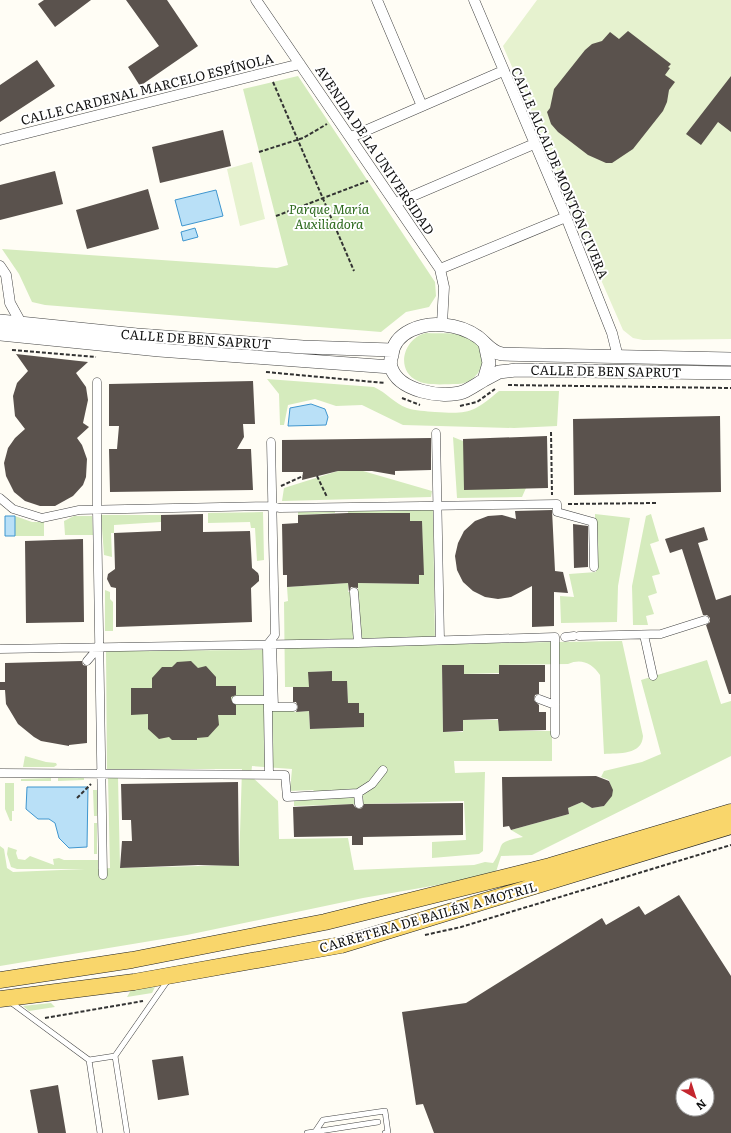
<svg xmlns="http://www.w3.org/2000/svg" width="731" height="1133" viewBox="0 0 731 1133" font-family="Literata,serif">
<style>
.green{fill:#d5ebbd}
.pitch{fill:#e6f2cf}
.water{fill:#b9e0f7;stroke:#3f96cf}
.building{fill:#5a524d;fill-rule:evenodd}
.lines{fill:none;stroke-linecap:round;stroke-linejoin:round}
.service-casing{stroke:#444;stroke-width:6}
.pedestrian-casing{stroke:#444;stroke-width:9}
.minor-casing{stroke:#444;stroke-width:11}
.tertiary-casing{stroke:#444;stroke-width:14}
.primary-casing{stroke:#222;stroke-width:17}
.path{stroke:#333;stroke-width:2;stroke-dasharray:4 2;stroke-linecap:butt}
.service{stroke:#fff;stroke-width:5}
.pedestrian{stroke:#fff;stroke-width:8}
.minor{stroke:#fff;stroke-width:10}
.tertiary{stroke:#fff;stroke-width:13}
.primary{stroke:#f9d66b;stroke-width:16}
.labels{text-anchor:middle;stroke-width:4;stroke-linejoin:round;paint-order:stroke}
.street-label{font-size:13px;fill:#111;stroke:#fff}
.park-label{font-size:13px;font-style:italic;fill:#2f6b1f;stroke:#fff}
</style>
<rect width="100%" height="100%" fill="#fffdf5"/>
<path class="green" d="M298 76 435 282 436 296 429 307 406 312 381 332 45 305 32 302 19 274 2 249 277 268 288 265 243 89Z
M426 333C441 334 461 331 474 340 493 354 479 385 457 384 446 384 428 386 418 381 394 370 404 338 426 333Z
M267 379 374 387C387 393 394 403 407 408 415 411 426 411 435 412 469 414 473 413 499 391H559L557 426 514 428 403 425 362 405 336 406 315 399 288 405 284 425H280L279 394Z
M453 437 463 441 526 488 522 497 457 498Z
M338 471H363L432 491 431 497 282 501 284 488Z
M433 507 435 644 622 641 643 736C642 755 619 753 604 754L600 675C592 663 581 658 568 664L499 665V673L464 674 463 665H442L443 732H463V720H498L499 731H552V761H454L455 773 485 772 483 851 479 854 432 858V842L466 840 464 801 294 806V801L319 798 313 790 290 791 292 769 252 766 251 776 278 801 279 839 348 838 354 870 474 865 485 862 493 863C507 843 492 843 523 837L511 830 569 814 568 808 582 802 592 808 604 806C612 796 613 792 609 780L601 777 604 771 642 762 661 754 641 680 707 660 721 704 731 701V756L532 855 501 856 495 875 363 898 187 935 0 966V846L4 849 7 868 13 872 85 869H17L11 867 7 854 8 847 17 850 16 853 18 859 25 860 30 856 54 865 53 859 59 858 64 860H98V869L110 868 108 777H118L120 868 239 865 242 769H107L106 651 263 650 264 707H293L294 712 309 711 310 729 364 727V713H359V703H348L347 682 332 681V671L309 672V687H285L284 602 288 601 287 587 348 583V592L358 591V583L419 584V575H423L422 521H410V514L348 513V510H335V513L298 515V510Z
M263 512 264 560 257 561 255 528H251L250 522 208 523V513Z
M595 514 630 518 618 586 617 622 561 623 560 596 574 597 569 574 596 572Z
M651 514 659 541 650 544 660 574 652 576 657 593 648 596 654 614 646 616 648 625H633L632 586 646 516Z
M101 515H161V522L114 525V533H111L112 557 104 555Z
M15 516 32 522H44V536H15Z
M74 516H92L93 535H65L64 521Z
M105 590 110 592V599L113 602V631H105Z
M25 756 46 762 56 763 57 765 54 767H23Z
M84 777V780L58 781V778Z
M51 778V781H21V779Z
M5 783H14V811H12V821H10L5 809Z
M93 790H97V816H94Z
M94 823H97V854H94Z
M155 987 152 993 127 997 131 990Z
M51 1003 55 1007 29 1011 23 1006Z"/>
<path class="pitch" d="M537 0H731V339L643 340 633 338 623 330 584 241 558 173 503 46Z
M252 162 265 219 240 226 227 169Z"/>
<path class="water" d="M216 190 223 216 182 226 175 200Z
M195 228 198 237 183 241 181 232Z
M311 404 325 409 328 417 326 425 288 426 290 408Z
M5 516H15V536H5Z
M27 787H88L87 847 69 848 59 838 55 823 49 819H38L26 809Z"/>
<path class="building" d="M44 0H91L55 27 38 4Z
M126 0H167L198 46 140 86 128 67 159 46Z
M628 31 671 64 668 67 670 68 665 75 675 82 669 90 667 102 663 111 633 149 612 163H606L588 155 558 132 551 124 547 112 550 108 554 89 585 50 592 44 602 41 610 32 619 39Z
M37 60 55 86 0 122V85Z
M731 76V132L718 122 701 145 686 134Z
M223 130 231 166 160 183 152 147Z
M55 171 63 204 0 220V185Z
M148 189 159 229 87 249 76 210Z
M16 354 88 362 76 373 86 387 88 400 83 423 89 427 77 438 82 445 87 459 86 477 83 485 73 496 55 506H40L25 501 14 492 6 476 4 463 8 448 15 438 25 429 15 416 13 396 17 383 28 371Z
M253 381 255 424H243L244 437 237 449H251L253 490 110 492 109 449H117L119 426H109V384Z
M720 416 721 492 574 495 573 419Z
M547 436 548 488 464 490 463 439Z
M431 438V470L395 471V475L372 471H338L302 480 303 472H282V440Z
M552 510 555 571 563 572 568 593 554 592V626L532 627V586L511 597 498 599 485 597 473 591 463 582 457 570 455 556 458 543 464 531 475 521 488 516 502 515 516 519 515 511Z
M348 513H410V521H422L424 575H419V584L358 583V588L351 587 349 592 348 583 287 587V575H283L282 524 298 523V515Z
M203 514V532L250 531 252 568 258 573 259 576V581L251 588 252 622 116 627V588L111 587 107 579 108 574 115 569 114 533 161 531V515Z
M573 524 588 526V567L574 568Z
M704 527 708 540 698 543 716 600 731 595V694H729L706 625 710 622V618L707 615H703L682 549 670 553 665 539Z
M83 539 84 622 26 623 25 541Z
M82 661 83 665 87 666V743L69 745V746L41 741 34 737 18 724 6 704 5 690H0V682H5V663Z
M191 661 198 668 206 666 216 677V686H236V695L231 697V700L236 705V715H218L219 725 208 737 197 738V740H172L169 737 159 739 148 729V714L131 715V688H152V678L162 667H172L177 662Z
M442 665H464V674H499V665H545V682H539V694L535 695 534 700 539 705V712H546V730L499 731 498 719 463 720V731L443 732Z
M332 671V681H347L348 703H359V713H364V727L310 729 309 711 296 712 298 707 296 702H293V687H309L308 672Z
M596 776 609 781 613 790 612 796 604 806 592 808 582 802 568 808 569 814 511 830 509 826 503 827 502 777Z
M238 782 239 866 198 865 120 868 122 841H132L131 820H122L121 784Z
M463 803V835L363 837V845H352V836L294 837 293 807 353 804 355 807 359 809 362 808 364 804Z
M679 895 731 976V1133H434L423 1104 416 1105 402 1012 466 1003 602 918 606 925 639 906 645 915ZM683 1085H707V1109H683Z
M183 1056 189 1095 158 1100 152 1060Z
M58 1085 66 1133H38L30 1090Z"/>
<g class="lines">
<defs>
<path id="service" d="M9 1001 89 1060 100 1133
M89 1060 115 1056
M315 1132 323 1120 385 1111 388 1133H385
M127 1133 115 1056 168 980
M307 1133 378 1122"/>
<path id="pedestrian" d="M97 382V510L103 875
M436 433 440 640
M0 498 13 509 42 518 79 510 271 506 280 508 557 504V512L593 522 594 567
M354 592 358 643
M644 635 653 676
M579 636 661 634 705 620
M565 637 574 636
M272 645 274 707H293
M0 649 358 643 555 637V734
M87 661 99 647
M539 699 555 705
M236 700H267
M0 773 285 775 287 797 358 793 372 784 383 770
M269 774 267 645 275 635 271 442
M358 793 359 804"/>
<path id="minor" d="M256 0 440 269 444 287 442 324
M377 0 422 106
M474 0 566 217 612 333 618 357
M351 137 503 71
M0 140 300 64
M396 203 534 144
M0 266 6 275 10 303 21 323
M440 269 566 217"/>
<path id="tertiary" d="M0 321 137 335 303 347 392 350
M0 334 159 350 391 367
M485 344 489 363 484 380C477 384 470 389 463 392 442 399 398 391 391 367 390 364 391 358 392 355 394 332 423 322 444 325 456 326 468 330 478 337 486 343 491 352 502 354L731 359
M484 380 499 372 516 370 731 373"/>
<path id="primary" d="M0 980 132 960 325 922 550 866 731 812
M0 999 134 982 341 945 731 826"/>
</defs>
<use href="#service" class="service-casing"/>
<use href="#pedestrian" class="pedestrian-casing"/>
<use href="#minor" class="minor-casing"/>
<use href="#tertiary" class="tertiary-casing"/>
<use href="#primary" class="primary-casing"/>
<path class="path" d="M273 82 354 271
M259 152 303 138 327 124
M276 216 368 181
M12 350 96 357
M266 372 385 383
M508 385 731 388
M402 398 420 405
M460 406 477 402 495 389
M551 432 552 495
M317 476 327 497
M281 486 303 476
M568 504 657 503
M77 798 91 784
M425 935 461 927 731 845
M45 1018 143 1001"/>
<use href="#service" class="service"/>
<use href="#pedestrian" class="pedestrian"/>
<use href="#minor" class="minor"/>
<use href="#tertiary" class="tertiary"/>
<use href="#primary" class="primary"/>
</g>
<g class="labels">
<g class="street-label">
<text transform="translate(147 89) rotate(-14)" y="5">CALLE CARDENAL MARCELO ESPÍNOLA</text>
<text transform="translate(375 150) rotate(56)" y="5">AVENIDA DE LA UNIVERSIDAD</text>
<text transform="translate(560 173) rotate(67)" y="5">CALLE ALCALDE MONTÓN CIVERA</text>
<text transform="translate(196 339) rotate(4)" y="5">CALLE DE BEN SAPRUT</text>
<text transform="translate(606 371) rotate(1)" y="5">CALLE DE BEN SAPRUT</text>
<text transform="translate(428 917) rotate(-16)" y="5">CARRETERA DE BAILÉN A MOTRIL</text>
</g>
<g class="park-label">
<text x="329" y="214">Parque María<tspan x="329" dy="15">Auxiliadora</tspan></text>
</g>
</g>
<g transform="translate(695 1097) rotate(141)"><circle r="19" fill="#ffffff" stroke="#a0a0a0"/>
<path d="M0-3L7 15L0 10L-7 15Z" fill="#c4262e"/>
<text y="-6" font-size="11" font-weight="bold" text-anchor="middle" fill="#111111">N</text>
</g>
</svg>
